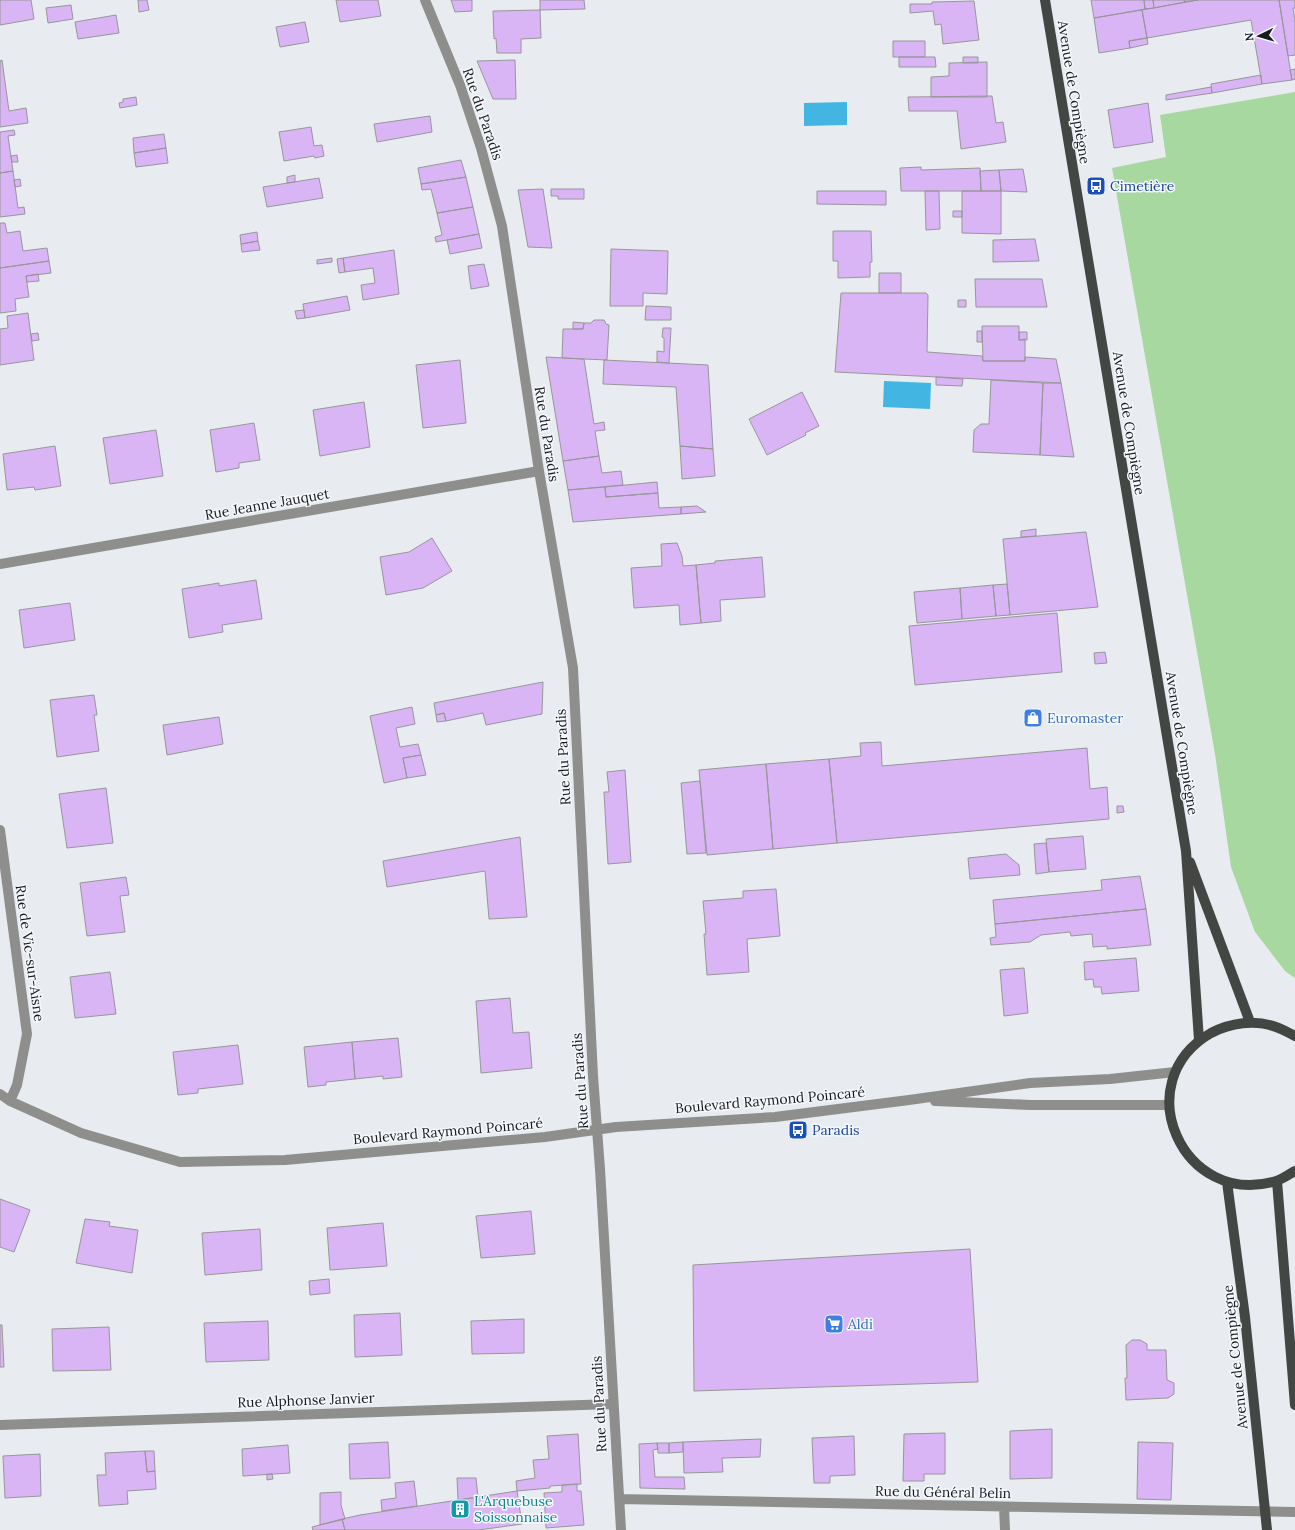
<svg xmlns="http://www.w3.org/2000/svg" width="1295" height="1530" viewBox="0 0 1295 1530" font-family="Lora,serif">
<style>
.green{fill:#a7d89f}
.water{fill:#43b5e3}
.building{fill:#d9b5f6;stroke:#98969a}
.lines{fill:none;stroke-linecap:round;stroke-linejoin:round}
.minor{stroke:#8e8f8d;stroke-width:10}
.major{stroke:#434643;stroke-width:10}
.labels{text-anchor:middle;stroke-width:3;stroke-linejoin:round;paint-order:stroke}
.street-label{font-size:14px;fill:#191a1c;stroke:#f5f8fc}
.transit-label{font-size:14px;fill:#164399;stroke:#f5f8fc;text-anchor:start}
.shop-label{font-size:14px;fill:#366cbe;stroke:#f5f8fc;text-anchor:start}
.culture-label{font-size:14px;fill:#0d838f;stroke:#f5f8fc;text-anchor:start}
</style>
<rect width="100%" height="100%" fill="#e8ebef"/>
<path class="green" d="M1295 92V978L1285 971 1255 932 1231 867 1215 754 1112 168 1166 157 1160 115Z"/>
<path class="water" d="M847 102V125L804 126V103Z
M884 381 931 383 930 409 883 407Z"/>
<path class="building" d="M0 0H31L34 19 0 25Z
M138 0H147L149 10 139 12Z
M336 0H378L381 16 340 22Z
M451 0H472V11L455 12Z
M540 0H584L585 9 540 10Z
M1091 0H1144L1145 9 1094 18Z
M1144 0H1153L1154 8 1145 9Z
M1153 0H1184L1185 2 1154 8Z
M1184 0H1198L1185 2Z
M1198 0H1279L1292 80 1262 84 1251 20 1147 38 1142 10Z
M1279 0H1295V8H1293L1295 22V55L1288 56Z
M974 1 979 40 943 44 941 24 935 25 933 11 910 13V4H932V2Z
M71 5 73 19 48 23 46 8Z
M540 10 541 38 521 39V53H497L496 38 494 39 493 11Z
M1142 10 1147 38 1129 41 1130 48 1099 53 1094 18Z
M116 15 119 33 78 39 75 22Z
M305 22 309 42 280 47 276 27Z
M1147 38 1148 44 1130 48 1129 41Z
M893 41H925V57H893Z
M899 57H935L936 67H899Z
M963 57H978V63H963Z
M2 60 9 111 26 108 28 123 0 127V61Z
M515 60 516 99H493L477 61Z
M987 62V97H931V77L949 76V63Z
M1295 69V79L1292 80 1290 70Z
M1261 75 1262 84 1212 93 1211 84Z
M1211 87 1212 93 1166 100V95Z
M992 96 996 123 1003 122 1006 142 961 149 957 111H909L908 97Z
M136 97 137 105 120 108 119 103 123 102V99Z
M1148 103 1153 142 1114 148 1108 110Z
M430 116 432 132 377 142 374 124Z
M311 127 314 146 322 145 324 156 315 158 314 156 284 161 279 132Z
M14 130 15 135 8 136 13 171 0 173V132Z
M164 134 166 148 134 153 133 138Z
M166 148 168 163 136 167 134 153Z
M17 155 18 162H12L11 156Z
M461 160 466 177 421 184 418 168Z
M921 167V170L980 168 981 191H901L900 168Z
M1023 169 1027 192 1001 191 999 170Z
M999 170 1001 191H981L980 171Z
M13 171 18 208 24 207 25 214 0 217V173Z
M295 175V182L287 183V177Z
M466 177 473 207 437 213 431 189 422 190 421 184Z
M319 178 323 198 267 207 263 187Z
M20 179 21 186 15 187 14 180Z
M543 189 552 248 528 247 518 190Z
M551 189H584V199H558V196H551Z
M817 191H886V205L817 204Z
M925 191H939L940 229 926 230Z
M962 191H1001V234L962 233Z
M473 207 479 234 436 242 435 237 442 235 437 213Z
M953 211H962V217H953Z
M0 223H5L7 233 20 231 23 251 47 248 49 261 0 268Z
M833 231H871L872 262H870V277L838 278V261H833Z
M257 232 258 241 241 244 240 235Z
M479 234 482 248 450 254 447 240Z
M1035 239 1039 261 993 262V240Z
M258 241 260 250 242 252 241 244Z
M611 249 668 251 667 294 643 293V306H610Z
M394 250 399 294 363 300 361 285 375 283 373 268 345 272 343 258Z
M332 258V262L317 264V260Z
M343 258 345 272 339 273 337 259Z
M49 261 51 273 26 276 29 297 15 299 16 311 0 313V268Z
M484 264 489 286 471 289 468 266Z
M879 273H901V293H879Z
M38 274 39 281 27 282 26 276Z
M975 279H1042L1047 307H976Z
M841 293H926L928 295 927 352 982 356 983 361H1025V357L1056 359 1061 383 835 372Z
M347 296 350 310 305 318 303 304Z
M958 300H966V307H958Z
M646 306 671 307V320H645Z
M304 310 305 318 297 319 295 311Z
M28 313 34 360 0 365V329L8 328 7 316Z
M594 320H604L606 324 609 325 607 360 562 358 563 329H583L584 323H591Z
M573 322 584 323 583 329H573Z
M982 326H1019V340L1025 339V361H983Z
M663 328H671L669 363 657 362V351L664 352V338L662 337Z
M977 331H982V342H977Z
M1019 332H1027V340H1019Z
M38 333 39 340 32 341 31 334Z
M546 357 584 359 594 424 604 422 605 430 595 431 599 456 563 461Z
M460 360 466 423 423 428 416 365Z
M604 360 708 365 713 449 680 446 676 387 603 384Z
M936 377 963 379 962 386 936 385Z
M991 380 1043 383 1040 455 973 452 974 430 981 424H989Z
M1043 383H1061L1074 457 1040 455Z
M802 392 819 426 805 433 806 435 767 455 749 419Z
M364 402 370 447 320 456 313 410Z
M254 423 260 460 239 463V468L216 472 210 430Z
M156 430 163 476 110 484 103 438Z
M55 446 61 486 35 490 34 487 7 490 3 454Z
M680 446 713 449 715 476 682 479Z
M599 456 602 473 621 471 623 485 568 490 563 461Z
M657 482 658 493 606 497 605 487Z
M605 487 606 497 658 493 659 508 681 507V514L573 522 568 490Z
M697 506 706 512 681 514V507Z
M1036 529V536L1021 537V531Z
M1086 532 1098 607 1010 615 1003 539Z
M432 538 452 571 423 588 386 595 380 557 409 552Z
M677 543 682 556 683 566 696 565 701 623 680 625 679 605 634 608 631 568 662 566 661 544Z
M762 557 765 597 720 600 721 621 701 623 696 565 715 563V561Z
M256 580 262 619 222 625 223 632 189 638 182 589 219 583V586Z
M1007 584 1010 615 996 616 993 585Z
M993 585 996 616 962 619 960 588Z
M960 588 962 619 917 623 914 592Z
M70 603 75 640 24 648 19 610Z
M1057 613 1062 672 915 685 909 626Z
M1105 652 1107 663 1095 664 1094 653Z
M543 682 542 714 486 725 483 713 446 721 444 713 436 715 434 703Z
M94 695 97 715H94L99 751 57 757 50 700Z
M412 707 415 724 396 728 400 747 418 744 421 755 403 758 407 778 384 783 370 716Z
M444 713 446 721 437 722 436 715Z
M219 717 223 744 167 755 163 725Z
M881 742 882 766 1087 748 1090 789 1107 787 1109 819 837 843 829 759 861 756 860 743Z
M421 755 426 775 407 778 403 758Z
M829 759 837 843 773 849 766 764Z
M766 764 773 849 707 855 699 770Z
M625 770 631 862 608 864 604 792H609L607 772Z
M700 781 706 853 687 854 681 783Z
M106 788 113 843 67 848 59 794Z
M1117 806H1123L1124 812 1117 813Z
M1083 836 1086 869 1049 872 1046 839Z
M520 837 527 917 489 919 485 871 387 887 383 861Z
M1046 843 1049 872 1036 874 1034 844Z
M1006 854 1019 865 1020 875 970 879 968 858Z
M1140 876 1146 909 995 924 993 900 1102 890 1101 880Z
M126 877 129 895 120 896 125 932 87 936 80 883Z
M776 889 780 936 747 939 749 972 707 975 704 934H706L703 901 743 898V891Z
M1146 909 1151 945 1107 949V946L1093 947 1092 934 1071 936 1070 932 1041 935 1030 942 991 945 990 938 996 937 995 924Z
M1136 958 1139 991 1102 994 1101 987H1094L1093 979 1085 980 1084 962Z
M1024 968 1028 1013 1004 1016 1000 970Z
M110 972 116 1014 75 1018 70 977Z
M510 998 513 1033 529 1032 532 1068 481 1073 476 1001Z
M398 1038 402 1077 383 1079V1076L355 1079 352 1042Z
M352 1042 355 1079 326 1082V1085L308 1087 304 1047Z
M238 1045 243 1084 198 1089V1093L178 1095 173 1052Z
M0 1199 30 1210 14 1252 0 1247Z
M531 1211 535 1254 481 1258 476 1216Z
M85 1219 110 1222 109 1226 138 1230 132 1273 76 1263Z
M383 1223 387 1266 330 1270 327 1228Z
M260 1229 262 1270 205 1275 202 1233Z
M970 1249 978 1382 694 1391 693 1265Z
M329 1279 330 1293 310 1295 309 1281Z
M400 1313 402 1355 355 1357 354 1315Z
M524 1319V1353L472 1354 471 1321Z
M268 1321 269 1360 206 1362 204 1323Z
M0 1325H2L4 1367H0Z
M109 1327 111 1370 53 1371 52 1329Z
M1132 1340H1140L1147 1344V1350H1166L1167 1380 1174 1383V1394L1168 1398 1126 1400 1125 1378H1127L1126 1345Z
M1052 1429V1478L1010 1479V1431Z
M945 1433V1474H924V1481H903L904 1434Z
M578 1434 581 1484 550 1486V1488L517 1491 516 1481 535 1478 533 1460 549 1459 547 1436Z
M854 1436 855 1475 830 1476V1483H814L812 1438Z
M761 1439 760 1457 722 1458 723 1472 684 1473 683 1442Z
M388 1442 390 1478 350 1479 349 1444Z
M683 1442V1452L669 1453V1443Z
M1138 1442 1173 1443 1171 1500 1137 1499Z
M657 1443H669V1453H658Z
M657 1443 658 1449 653 1450 655 1477H684L685 1489 640 1488 639 1444Z
M288 1445 290 1473 243 1476 242 1449Z
M145 1451 147 1472 155 1471 156 1489 127 1491 128 1504 99 1506 97 1475H106L105 1453Z
M145 1451H154L155 1471 147 1472Z
M40 1454 41 1496 5 1498 3 1456Z
M267 1474H272L273 1479 267 1480Z
M457 1478H476L478 1497 458 1500Z
M414 1481 417 1506 382 1511 381 1500 396 1498 395 1483Z
M577 1484V1491H581L584 1525 546 1528 544 1493 562 1492V1485Z
M517 1491 522 1524 479 1530H345L342 1519 360 1515Z
M341 1492V1505L345 1519 320 1525V1493Z
M342 1519 345 1530H313L312 1527Z"/>
<g class="lines">
<path class="minor" d="M425 0 460 85 481 148 502 226 539 471 573 668 593 1076 600 1169 621 1530
M0 564 539 471
M0 830 27 1034 17 1085 10 1101
M0 1094 10 1101 81 1133 180 1162 285 1160 545 1137 616 1127 775 1117 909 1100 1030 1083 1110 1079 1175 1072
M935 1101 1031 1105H1169
M0 1425 613 1404
M619 1499 1295 1512
M1004 1507 1005 1530"/>
<path class="major" d="M1045 0 1186 851 1199 1040
M1190 862 1250 1022
M1295 1036C1289 1033 1282 1029 1276 1027 1255 1019 1230 1023 1211 1033 1126 1082 1183 1209 1276 1181 1283 1179 1289 1174 1295 1171
M1277 1181 1295 1405
M1227 1182 1245 1317 1267 1530"/>
</g>
<defs>
<symbol id="bus-square" viewBox="-11 -11 22 22"><rect x="-9" y="-9" width="18" height="18" rx="4" fill="#1a4fb4" stroke="#f5f8fc"/><path d="M-5-6H5V4H4V6H2V4H-2V6H-4V4H-5ZM-3.5-4V0h7V-4ZM-3.5 1.2v1.5H-2V1.2ZM2 1.2v1.5H3.5V1.2Z" fill="#fff"/></symbol>
<symbol id="shop-square" viewBox="-11 -11 22 22"><rect x="-9" y="-9" width="18" height="18" rx="4" fill="#3f7fe0" stroke="#f5f8fc"/><path d="M-5-2.5h2.3a2.7 3.5 0 0 1 5.4 0H5L5.5 6h-11ZM-1.5-2.5h3a1.5 2.3 0 0 0-3 0Z" fill="#fff"/></symbol>
<symbol id="supermarket-square" viewBox="-11 -11 22 22"><rect x="-9" y="-9" width="18" height="18" rx="4" fill="#3f7fe0" stroke="#f5f8fc"/><path d="M-6-5.5h2.5l.6 2H6L4.5 2H-2.5L-4.4-4H-6ZM-1.5 3.2a1.3 1.3 0 1 0 .1 0ZM3 3.2a1.3 1.3 0 1 0 .1 0Z" fill="#fff"/></symbol>
<symbol id="building-square" viewBox="-11 -11 22 22"><rect x="-9" y="-9" width="18" height="18" rx="4" fill="#0f9aa8" stroke="#f5f8fc"/><path d="M-4-6H4V6H1V3H-1V6H-4ZM-2.5-4.3h1.7v1.8h-1.7ZM.8-4.3h1.7v1.8H.8ZM-2.5-1h1.7V.8h-1.7ZM.8-1h1.7V.8H.8Z" fill="#fff"/></symbol>
</defs>
<g fill-rule="evenodd">
<use href="#bus-square" x="1085" y="175" width="22" height="22"/>
<use href="#shop-square" x="1022" y="707" width="22" height="22"/>
<use href="#bus-square" x="787" y="1119" width="22" height="22"/>
<use href="#supermarket-square" x="823" y="1313" width="22" height="22"/>
<use href="#building-square" x="449" y="1498" width="22" height="22"/>
</g>
<g class="labels">
<g class="street-label">
<text transform="translate(1074 92) rotate(81)" y="5">Avenue de Compiègne</text>
<text transform="translate(483 114) rotate(71)" y="5">Rue du Paradis</text>
<text transform="translate(1129 423) rotate(81)" y="5">Avenue de Compiègne</text>
<text transform="translate(547 434) rotate(81)" y="5">Rue du Paradis</text>
<text transform="translate(267 504) rotate(-10)" y="5">Rue Jeanne Jauquet</text>
<text transform="translate(1182 743) rotate(81)" y="5">Avenue de Compiègne</text>
<text transform="translate(563 757) rotate(-93)" y="5">Rue du Paradis</text>
<text transform="translate(30 953) rotate(82)" y="5">Rue de Vic-sur-Aisne</text>
<text transform="translate(580 1081) rotate(-94)" y="5">Rue du Paradis</text>
<text transform="translate(770 1100) rotate(-5)" y="5">Boulevard Raymond Poincaré</text>
<text transform="translate(448 1131) rotate(-5)" y="5">Boulevard Raymond Poincaré</text>
<text transform="translate(1235 1357) rotate(-96)" y="5">Avenue de Compiègne</text>
<text transform="translate(306 1400) rotate(-2)" y="5">Rue Alphonse Janvier</text>
<text transform="translate(599 1404) rotate(-93)" y="5">Rue du Paradis</text>
<text transform="translate(943 1492) rotate(1)" y="5">Rue du Général Belin</text>
</g>
<g class="transit-label">
<text x="1110" y="191">Cimetière</text>
<text x="812" y="1135">Paradis</text>
</g>
<g class="shop-label">
<text x="1047" y="723">Euromaster</text>
<text x="848" y="1329">Aldi</text>
</g>
<g class="culture-label">
<text x="474" y="1506">L'Arquebuse<tspan x="474" dy="16">Soissonnaise</tspan></text>
</g>
</g>
<g transform="translate(1259 36) rotate(265)" stroke="#f5f8fc" stroke-width="3" paint-order="stroke">
<path d="M0-3L7 15L0 10L-7 15Z" fill="#191a1c"/>
<text y="-6" font-size="11" font-weight="bold" text-anchor="middle" fill="#191a1c">N</text>
</g>
</svg>
